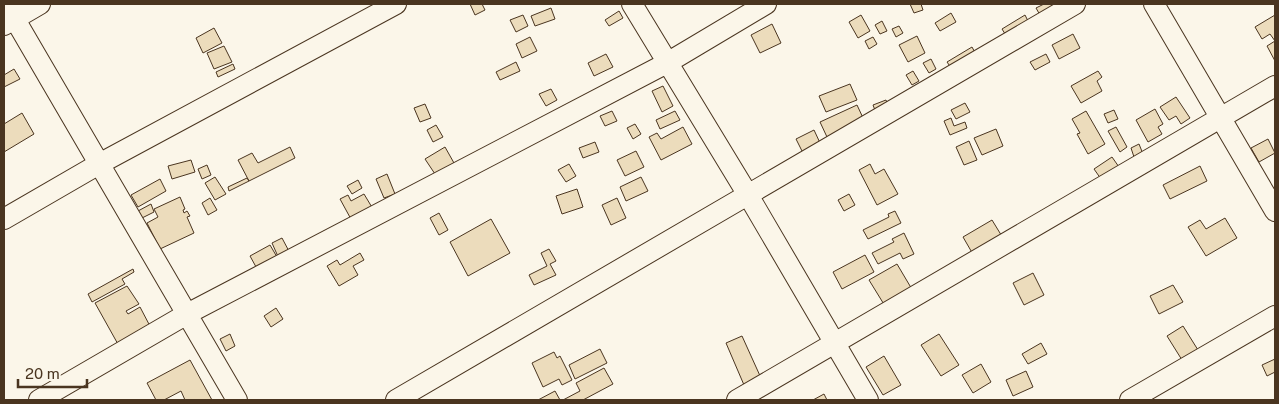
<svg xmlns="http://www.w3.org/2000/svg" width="1279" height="404" viewBox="0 0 1279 404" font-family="'Public Sans',sans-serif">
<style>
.building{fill:#ecdcbc;stroke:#4a3520}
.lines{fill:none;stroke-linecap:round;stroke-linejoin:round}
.minor-casing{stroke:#4a3520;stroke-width:22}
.minor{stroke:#fbf6e9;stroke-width:20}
</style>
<rect width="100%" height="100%" fill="#fbf6e9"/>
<path class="building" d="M470 4H482L485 10 475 15Z
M910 4H921L923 10 914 13Z
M1044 4H1061L1040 15 1036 8Z
M551 8 555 19 535 26 531 16Z
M619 11 623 18 609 26 605 20Z
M951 13 956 22 940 31 935 23Z
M523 15 528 26 516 32 510 20Z
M861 15 870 31 858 38 849 22Z
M1025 15 1029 23 1007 37 1002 29Z
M1275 15V61L1267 46 1275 41 1270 34 1262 39 1255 27Z
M882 21 887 31 880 34 875 25Z
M772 24 781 43 760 53 751 35Z
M899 26 903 33 896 37 892 29Z
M214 28 222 43 203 53 196 38Z
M1073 34 1080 48 1059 59 1052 45Z
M917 36 925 53 908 62 899 45Z
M530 37 537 51 522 58 516 44Z
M873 37 877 44 869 49 865 41Z
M224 46 232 62 214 69 207 53Z
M972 47 978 58 954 72 947 62Z
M606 54 613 67 594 76 588 63Z
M1046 54 1050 62 1035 70 1030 62Z
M931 59 936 69 929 73 923 63Z
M516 62 520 71 500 80 496 72Z
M233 64 235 69 218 77 216 72Z
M14 69 20 79 4 87V75Z
M913 71 919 81 912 85 906 75Z
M1098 71 1102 77 1097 81 1102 91 1081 103 1071 86Z
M850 84 857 100 826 112 819 96Z
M663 86 673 106 662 112 652 91Z
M551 89 557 100 546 106 539 94Z
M1176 97 1190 118 1181 124 1176 116 1169 120 1160 107Z
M886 100 891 114 878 118 873 105Z
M965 103 970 112 956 119 951 110Z
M425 104 431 118 420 122 414 108Z
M857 105 864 120 827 137 820 122Z
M1155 109 1163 124 1158 127 1162 134 1148 142 1136 120Z
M1114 110 1118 119 1108 123 1104 114Z
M612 111 617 121 605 126 600 116Z
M675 111 680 120 660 129 656 120Z
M1086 111 1105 144 1088 154 1077 134 1080 133 1072 119Z
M22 113 34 134 4 152V124Z
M951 118 954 126 965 122 967 128 950 135 944 121Z
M635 124 641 134 633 139 627 128Z
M436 125 443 137 433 142 427 130Z
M683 127 692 144 661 160 649 137 657 133 661 139Z
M1116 127 1127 147 1120 152 1108 131Z
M996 129 1003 146 982 155 974 138Z
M814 130 821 145 803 153 796 139Z
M1268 139 1275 153 1259 162 1251 148Z
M969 141 977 160 964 165 956 147Z
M595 142 599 152 583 158 579 148Z
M1139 144 1143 154 1134 157 1131 148Z
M290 147 295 158 249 181 238 160 252 153 258 163Z
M445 147 454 163 435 174 425 159Z
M636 151 644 167 625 176 617 160Z
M1112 157 1119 167 1101 179 1094 169Z
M191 160 195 172 172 179 168 166Z
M569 164 576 176 566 182 558 170Z
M870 164 875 174 884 169 898 194 877 205 859 170Z
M207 165 211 175 202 179 198 169Z
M1200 166 1207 181 1170 199 1163 185Z
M387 174 395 194 384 198 376 179Z
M215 177 226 194 215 200 205 183Z
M641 177 648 191 626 201 620 187Z
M247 178 249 181 229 191 228 187Z
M160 179 166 191 138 207 131 195Z
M358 180 362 188 352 194 347 186Z
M577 189 583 207 562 214 556 196Z
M364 194 373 209 352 221 340 199 348 195 351 201Z
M849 194 855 205 844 211 838 200Z
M180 197 185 209 183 210 184 213 187 211 190 216 187 217 194 233 160 249 147 223 158 217 154 209Z
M210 198 217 210 208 215 202 203Z
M617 198 626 218 611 225 602 205Z
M151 204 154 212 142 218 138 211Z
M895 211 901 223 868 239 863 230 889 217 888 214Z
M439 213 448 230 439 235 430 218Z
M1225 218 1237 238 1206 256 1188 227 1200 220 1206 229Z
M491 219 510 253 468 276 450 242Z
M992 220 1003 238 974 256 963 237Z
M904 233 914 254 903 259 900 253 878 264 872 253 894 242 892 239Z
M282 238 291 255 280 261 272 243Z
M270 245 280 262 261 276 250 256Z
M549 249 556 261 550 264 556 275 534 285 529 275 547 266 541 253Z
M360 253 364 260 353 266 358 275 339 286 327 266 337 260 340 265Z
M865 255 874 272 842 289 833 272Z
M897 264 913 291 885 306 869 280Z
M133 269 134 272 122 279 125 284 92 302 88 294Z
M1033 273 1044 295 1024 305 1013 283Z
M1173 285 1183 302 1159 314 1150 296Z
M127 286 139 304 126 311 128 314 140 307 151 328 119 346 95 303Z
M276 308 283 319 271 327 264 316Z
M1183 326 1198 350 1182 360 1167 336Z
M230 334 235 346 226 351 220 339Z
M939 334 959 365 941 376 921 345Z
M742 336 761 378 744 385 726 343Z
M1041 343 1047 354 1028 364 1022 354Z
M600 349 607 363 575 379 569 365Z
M554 352 557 358 560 356 572 380 562 385 559 379 543 387 532 363Z
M884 356 901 385 883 395 866 367Z
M1275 359V372L1267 376 1262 365Z
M190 360 212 400H185L181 391 164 400H156L147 383Z
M981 364 991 382 973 393 962 375Z
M604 368 613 384 583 400H563L580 391 576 383Z
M1026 371 1033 387 1013 396 1006 380Z
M555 391 560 400H538Z
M824 394 827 400H813Z"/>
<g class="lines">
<defs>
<path id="minor" d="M6 4 237 400
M632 4 748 195 868 400
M1154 4 1275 211
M4 25 40 4
M4 219 99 164 396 4
M39 400 187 314 667 63 766 4
M396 400 1075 4
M737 400 1275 86
M1130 400 1275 316"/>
</defs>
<use href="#minor" class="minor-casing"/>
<use href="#minor" class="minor"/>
</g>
<rect width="1279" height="404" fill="none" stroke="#4a3520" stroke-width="10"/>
<path d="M18 379v8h69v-8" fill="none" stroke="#4a3520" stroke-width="2.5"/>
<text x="25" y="379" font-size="15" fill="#4a3520" stroke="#fbf6e9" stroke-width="4" paint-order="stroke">20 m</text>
</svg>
